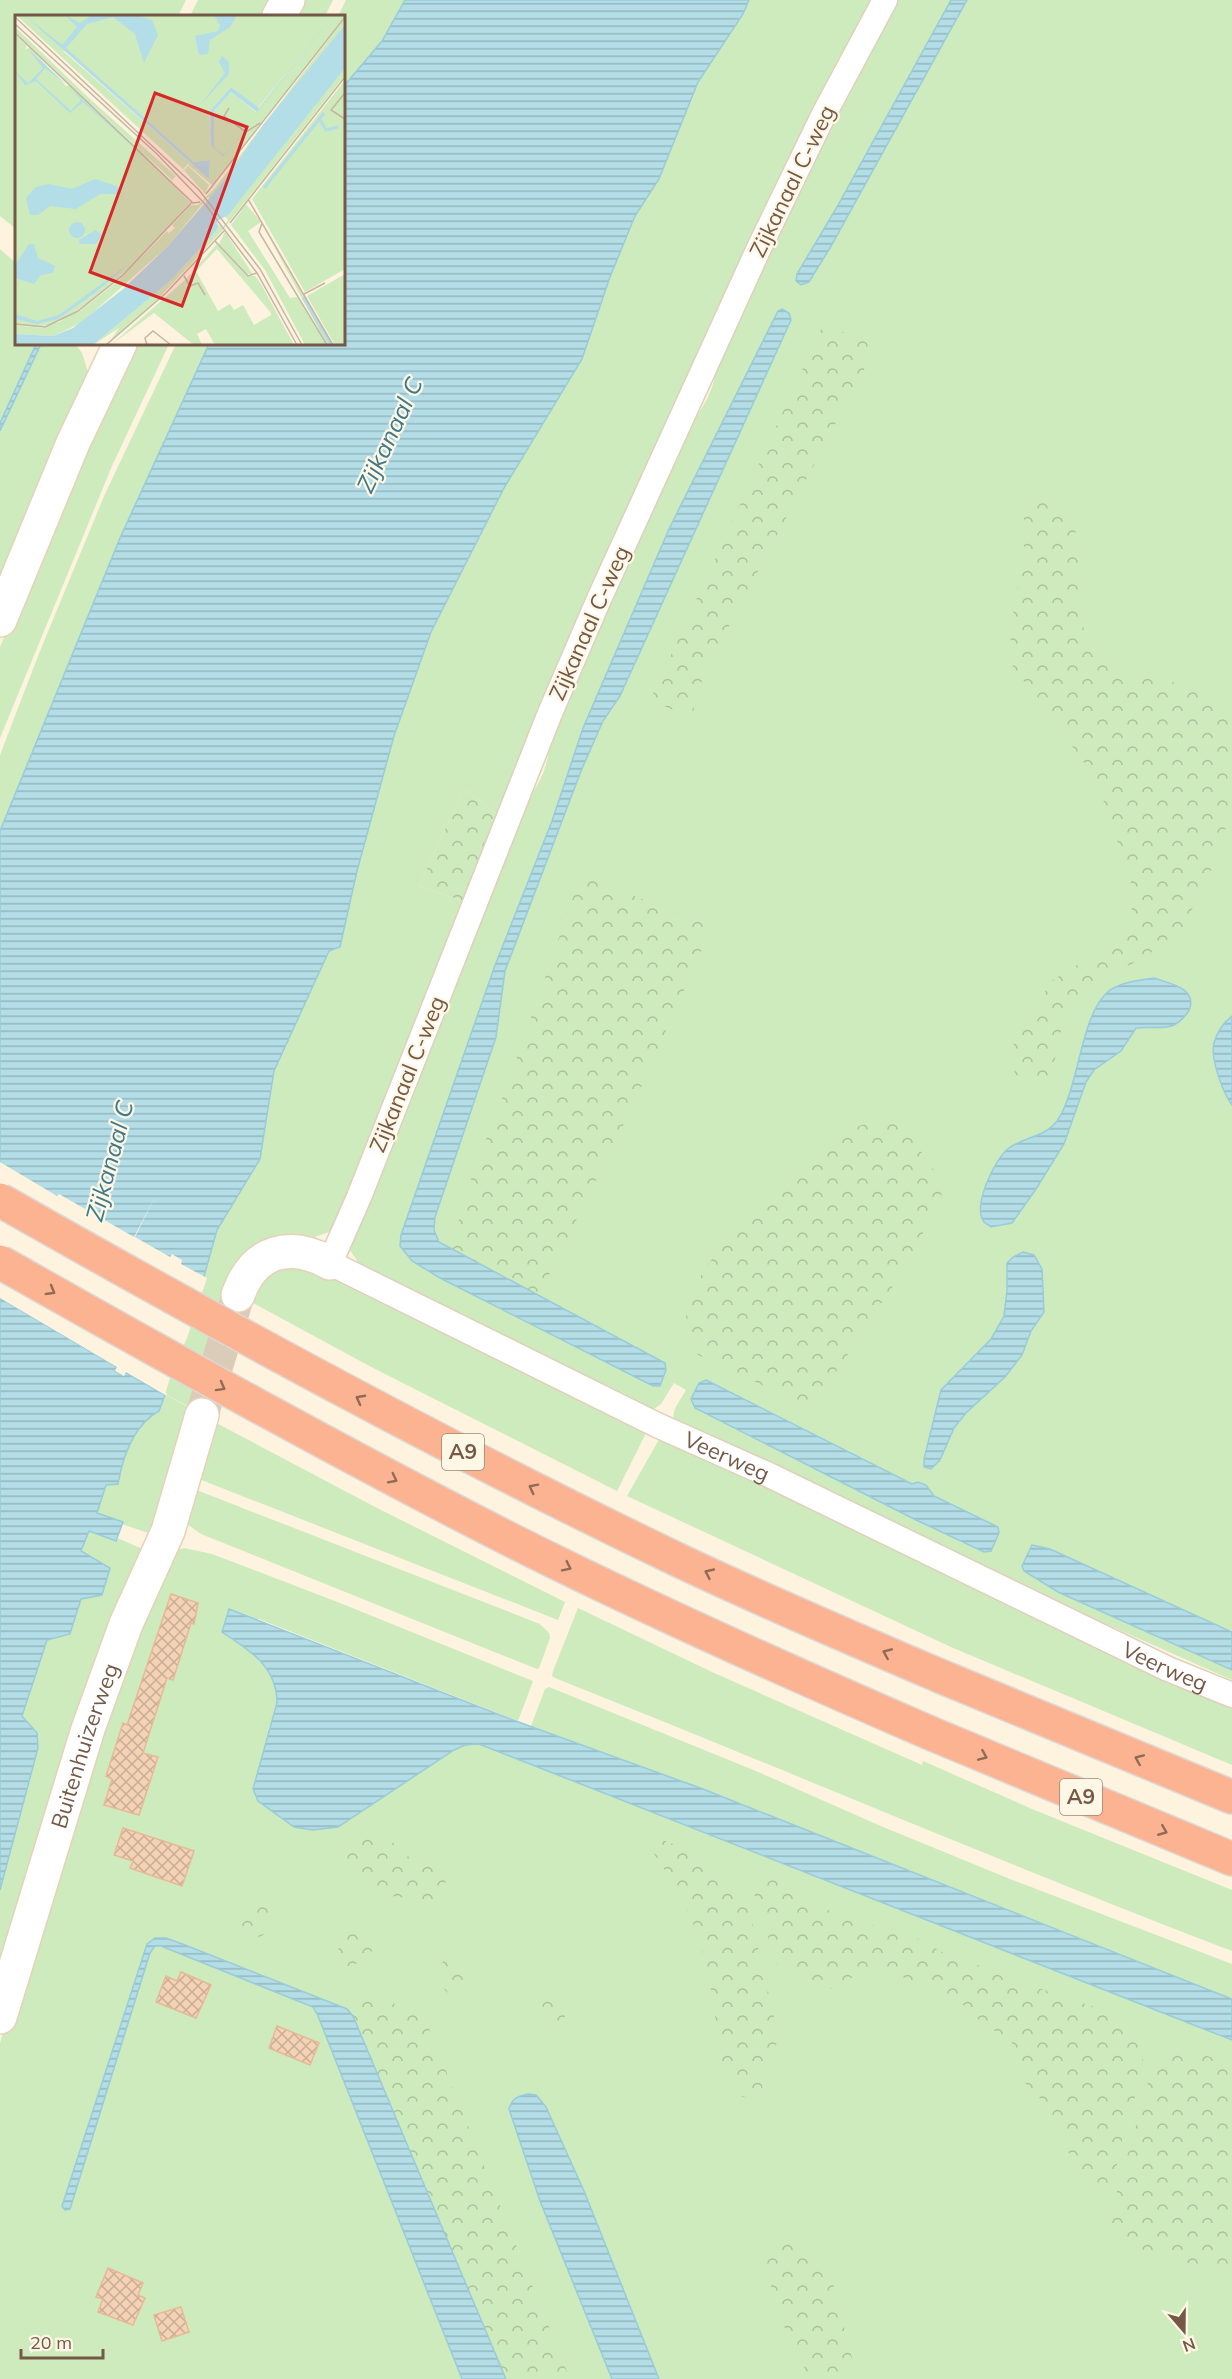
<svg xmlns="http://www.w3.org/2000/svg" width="1232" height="2379" viewBox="0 0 1232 2379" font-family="Mulish,sans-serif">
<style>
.green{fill:#cdebbd}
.forest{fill:url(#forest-crowns)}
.water{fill:url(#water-rules);stroke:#99ccda;stroke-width:1.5}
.pier{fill:#fdf3df}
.building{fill:url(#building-cross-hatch);stroke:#e7b995;stroke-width:1.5}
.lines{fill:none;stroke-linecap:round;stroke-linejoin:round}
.secondary-tunnel{stroke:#dbccb9;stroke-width:33;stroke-dasharray:33 16;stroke-linecap:butt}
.street-casing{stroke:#e2cfbb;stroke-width:27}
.secondary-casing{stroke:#e7d1b9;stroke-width:36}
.highway-casing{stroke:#ded7d3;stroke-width:36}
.street{stroke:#fff;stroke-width:24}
.secondary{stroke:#fff;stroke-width:33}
.highway{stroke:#fbb392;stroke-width:33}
.highway-bridge-casing{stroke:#ded7d3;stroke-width:36;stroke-linecap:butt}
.highway-bridge{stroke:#fbb392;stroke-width:33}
.oneway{stroke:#906b55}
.labels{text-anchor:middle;stroke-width:4.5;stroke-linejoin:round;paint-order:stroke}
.shield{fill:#fff7e6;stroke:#9e8876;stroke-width:1.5}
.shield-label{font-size:21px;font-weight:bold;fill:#755946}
.street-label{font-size:22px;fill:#755946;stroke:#fff7e6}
.water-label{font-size:24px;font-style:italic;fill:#3f7a8a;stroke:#fff7e6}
.inset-river{fill:none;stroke:#b3dde7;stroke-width:3}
.inset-road{fill:none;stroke:#c7b5a2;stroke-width:1.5}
.view{fill:#d62828;fill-opacity:0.15;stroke:#d62828;stroke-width:3}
.inset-edge{fill:none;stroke:#755946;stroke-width:3}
</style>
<defs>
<pattern id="forest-crowns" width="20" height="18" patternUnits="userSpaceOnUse" patternTransform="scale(1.5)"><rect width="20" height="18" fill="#cdebbd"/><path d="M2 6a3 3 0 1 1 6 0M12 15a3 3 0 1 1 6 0" fill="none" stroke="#abc19b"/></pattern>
<pattern id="water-rules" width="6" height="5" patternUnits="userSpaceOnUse" patternTransform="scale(1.5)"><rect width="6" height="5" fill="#b3dde7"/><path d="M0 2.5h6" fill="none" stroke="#96b6bd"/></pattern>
<pattern id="building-cross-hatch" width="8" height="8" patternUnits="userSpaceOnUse" patternTransform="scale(1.5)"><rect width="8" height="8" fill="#f4d2b5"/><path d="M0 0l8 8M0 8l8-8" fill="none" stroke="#caad95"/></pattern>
</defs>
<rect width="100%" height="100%" fill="#fdf3df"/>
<path class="green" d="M0 0H186L178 16H16V229L0 216Z
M198 0H269L261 16H190Z
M304 0H333L325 16H296Z
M346 0H405L382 41 344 86V16H338Z
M749 0H877L502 818 464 789 419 886 465 902 338 1223 329 1232 315 1237 299 1236 237 1271 191 1408 165 1394 217 1230 260 1159 274 1071 329 951 340 947 357 871 394 736 431 632 504 488 582 359 610 277 635 216 659 179 698 82 743 14Z
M893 0H1232V1680L969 1563 675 1423C669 1412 681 1400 686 1390L674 1383 661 1404 651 1411 360 1265 350 1250 349 1238 525 803C542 782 550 761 550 734L688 427C704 408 716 387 716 363Z
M0 249 16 263V344H36L0 424Z
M41 344H75L82 353 90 378 0 585V431Z
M134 344H169L112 466 0 738V647L97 418Z
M176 344H209L120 538 0 831V755L40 651 105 494Z
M306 1264 648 1429 617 1491 375 1369 244 1298C264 1274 277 1269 306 1264Z
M0 1298 117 1367 115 1371 123 1376 125 1372 195 1411 151 1534 122 1524 117 1538 145 1550 0 1983Z
M207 1418 377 1508 565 1602 558 1620 199 1479Z
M661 1436 1232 1697V1765L951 1647 627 1496Z
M194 1489 540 1624 549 1633 550 1638 539 1668 537 1669 201 1534 187 1524Z
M184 1548 212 1554 340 1603 533 1681 518 1721 259 1619 222 1632C250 1650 277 1667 277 1703L258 1801 273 1812 338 1827 454 1750 465 1745 479 1744 1232 2040V2379H506L353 2016 313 2007 318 2016 462 2379H0V2043L113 1686 174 1551Z
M578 1608 712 1672 922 1765 923 1761 1032 1809 1232 1890V1951C1005 1864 781 1768 555 1678L552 1676 553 1671Z
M549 1687 756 1771 883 1827 1010 1879 1232 1964V1999L703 1789 531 1726 545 1689Z"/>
<path class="forest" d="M823 325 877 345 706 670 696 697 692 718 650 700Z
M1049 493 1075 526 1085 645 1095 659 1119 671 1181 684 1212 698 1232 723V797L1221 850 1184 926 1147 956 1096 982 1065 1013 1052 1073 1032 1083 1016 1075 1010 1060 1016 1033 1053 980 1098 952 1128 928 1135 894 1097 781 1040 701 1013 668 1010 631 1024 551V514L1031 500Z
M464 789 502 818 465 902 419 886Z
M581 875 712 927 632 1108 534 1305 447 1259 474 1170 508 1083Z
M890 1120 910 1135 943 1184 941 1198 904 1269 819 1398 809 1402H798L698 1355C652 1293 751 1218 793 1182 807 1170 817 1154 830 1142 846 1127 869 1122 890 1120Z
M356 1833 388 1838 411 1859 431 1864 445 1875C447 1890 443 1899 433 1909L418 1906 406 1898 384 1895 362 1884 350 1871 347 1862V1838Z
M649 1834 696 1854 726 1875 750 1913 779 2038 765 2074 762 2089 752 2098 742 2097C714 2067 720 2041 713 2003 710 1982 705 1960 699 1940 688 1904 667 1874 647 1843Z
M761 1878 776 1881 834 1913 865 1924 893 1930 921 1940 952 1958 988 1968 1012 1983 1035 1987 1103 2010 1118 2019 1133 2038 1143 2045C1145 2079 1130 2108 1122 2140 1117 2158 1117 2176 1109 2194L1101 2195C1091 2185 1080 2175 1073 2162 1058 2132 1058 2108 1027 2088L1021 2062 1011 2041 981 2022 962 2004 939 1990 918 1985 897 1974 871 1968 831 1989 802 1988 789 1973 778 1966C765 1943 769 1916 752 1891L753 1884Z
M263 1893C276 1908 276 1917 266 1934L256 1938 244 1929 237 1919 242 1906Z
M350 1923 369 1934 372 1951 362 1962 348 1966 338 1956 340 1928Z
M448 1959 465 1969 466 1983 463 1993 455 1997C438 1989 438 1977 443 1961Z
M551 1992 563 1999 566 2013 562 2027 555 2032C542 2020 536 2005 551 1992Z
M379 1996 403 2008 418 2011 428 2026 570 2379H506L353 2016 358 2003Z
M1171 2047 1196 2052 1232 2065V2272L1159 2257 1111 2235 1109 2220 1156 2054Z
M804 2240 832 2280 856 2374 853 2379H817L806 2371 777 2312 764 2254 780 2241Z"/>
<path class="water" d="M405 0H749L743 14 698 82 659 179 635 216 610 277 582 359 504 488 431 632 394 736 357 871 340 947 329 951 274 1071 260 1159 217 1230 203 1280 0 1290V831L120 538 209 344H344V86L382 41Z
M951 0H967L830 248 809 282 801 285 796 281 797 274 837 207Z
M782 309 789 313 791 320 620 696 603 721 581 771 505 971 496 1037 435 1217 434 1230 439 1242 665 1363 666 1370 660 1386H653L440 1278 412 1261 400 1246 401 1235 494 968 552 821 583 728 669 529 778 311Z
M36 344H41L0 431V423Z
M1154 978C1167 983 1196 987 1190 1008 1188 1014 1180 1022 1174 1025 1163 1030 1148 1026 1136 1028L1121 1051 1094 1070 1086 1082 1064 1144 1036 1189 1012 1223 991 1227C989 1225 986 1224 984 1222 972 1206 995 1158 1009 1148 1024 1137 1045 1137 1057 1121 1080 1088 1080 1012 1110 990 1122 982 1140 980 1154 978Z
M1232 1016V1105C1223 1093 1210 1058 1214 1043 1217 1032 1223 1023 1232 1016Z
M1023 1252 1034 1255 1042 1269 1044 1312 1031 1331 1022 1355 1005 1377 966 1413 954 1428 940 1460 931 1469 924 1467V1459L941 1390 991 1339 1004 1316 1007 1290V1263L1013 1257Z
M0 1298 117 1367 115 1371 123 1376 125 1372 165 1395 159 1411C133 1425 123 1456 118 1484L106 1485 97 1513 123 1522 116 1541 89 1531 81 1551 110 1568 102 1595 81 1599 70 1634 47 1640 22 1716 37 1733 38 1748 0 1890Z
M706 1380 912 1484 918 1482 926 1485 934 1496 998 1527 999 1533 991 1551 984 1552 914 1519 695 1408 691 1399 699 1383Z
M1032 1545 1050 1549 1232 1632V1670L1058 1592 1024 1571 1022 1566Z
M229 1609 513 1720 703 1789 1232 1999V2040L479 1744 465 1745 454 1750 338 1827 313 1830 294 1827 258 1801 253 1789 277 1703C277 1667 250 1650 222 1632Z
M155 1938H166L185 1945 347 2009 353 2016 506 2379H462L318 2016 313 2007 161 1946H155L150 1953 70 2209 65 2210 62 2206 147 1944Z
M528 2094 536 2095 546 2107 584 2191 659 2379H612L540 2201 509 2109C512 2098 518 2096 528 2094Z"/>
<path class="pier" d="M0 1162 57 1196 59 1194 134 1237 156 1195 135 1237 170 1257 172 1254 182 1260 181 1264 207 1278 187 1338 165 1389 0 1293Z
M0 1295 119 1365V1370L122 1372 127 1369 166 1392 167 1396 126 1372 124 1376 115 1371 117 1367 0 1298Z"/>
<path class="building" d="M171 1594 198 1603 194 1624 191 1623 173 1680 167 1678 143 1753 158 1757 139 1815 104 1805 112 1779 106 1776 123 1723 127 1725Z
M123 1828 194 1851 182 1886 130 1868 133 1861 114 1855Z
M181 1972 211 1985 196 2018 156 2002 166 1976 177 1981Z
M277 2026 319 2043 310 2065 269 2048Z
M108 2268 143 2283 138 2295 145 2298 133 2325 98 2312 103 2299 96 2297Z
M181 2307 189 2332 162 2341 154 2315Z"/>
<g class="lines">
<path class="secondary-tunnel" d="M202 1415 236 1302"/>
<defs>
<g id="street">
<path id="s1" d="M885 0 824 114 759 248 599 599 550 713 359 1197 330 1263 657 1425 769 1475 1168 1669 1232 1695"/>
</g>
<g id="secondary">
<path d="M279 16 288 0"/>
<path d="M0 620 73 443 120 344"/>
<path d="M238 1295C254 1250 290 1241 330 1263"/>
<path id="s2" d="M0 2017 88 1729 126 1624 168 1531 202 1415"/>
</g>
<path id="highway" d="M940 1676 1232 1797
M930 1733 1232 1859"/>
</defs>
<use href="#street" class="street-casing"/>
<use href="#secondary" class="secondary-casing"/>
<use href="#highway" class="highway-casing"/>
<use href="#street" class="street"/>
<use href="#secondary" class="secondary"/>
<use href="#highway" class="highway"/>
<defs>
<path id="highway-bridge" d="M0 1200C221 1326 445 1448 674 1558 762 1600 851 1638 940 1676
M0 1262C169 1358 338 1452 511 1540 648 1609 789 1672 930 1733"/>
</defs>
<use href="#highway-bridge" class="highway-bridge-casing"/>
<use href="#highway-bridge" class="highway-bridge"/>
</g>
<defs><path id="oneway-chevron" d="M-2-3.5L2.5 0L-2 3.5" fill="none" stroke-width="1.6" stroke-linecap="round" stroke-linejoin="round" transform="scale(1.5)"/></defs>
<g class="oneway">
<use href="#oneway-chevron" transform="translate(51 1291) rotate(30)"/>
<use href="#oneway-chevron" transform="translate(221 1387) rotate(29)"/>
<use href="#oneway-chevron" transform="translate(360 1399) rotate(-152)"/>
<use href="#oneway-chevron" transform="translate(393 1479) rotate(27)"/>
<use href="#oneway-chevron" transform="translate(533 1488) rotate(-153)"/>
<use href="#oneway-chevron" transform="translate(567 1567) rotate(26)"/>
<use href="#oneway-chevron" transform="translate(709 1573) rotate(-155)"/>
<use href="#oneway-chevron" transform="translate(887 1653) rotate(-157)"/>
<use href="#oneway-chevron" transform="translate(983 1756) rotate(23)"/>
<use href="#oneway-chevron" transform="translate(1139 1759) rotate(-157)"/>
<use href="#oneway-chevron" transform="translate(1163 1831) rotate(22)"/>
</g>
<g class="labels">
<g class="shield">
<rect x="442" y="1434" width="42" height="36" rx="4.5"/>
<rect x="1060" y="1779" width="42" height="36" rx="4.5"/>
</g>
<g class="shield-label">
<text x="463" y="1459">A9</text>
<text x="1081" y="1804">A9</text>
</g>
<g class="street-label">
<text transform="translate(792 181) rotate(-64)" y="8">Zijkanaal C-weg</text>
<text transform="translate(589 623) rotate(-66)" y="8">Zijkanaal C-weg</text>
<text transform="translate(407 1074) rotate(-68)" y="8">Zijkanaal C-weg</text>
<text dy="8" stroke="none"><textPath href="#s1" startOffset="1822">Veerweg</textPath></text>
<text dy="8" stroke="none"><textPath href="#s1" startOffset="2308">Veerweg</textPath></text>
<text dy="8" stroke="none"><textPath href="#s2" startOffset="284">Buitenhuizerweg</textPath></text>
</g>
<g class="water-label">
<text transform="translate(390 435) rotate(-65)" y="8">Zijkanaal C</text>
<text transform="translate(110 1161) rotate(-75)" y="8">Zijkanaal C</text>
</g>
</g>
<g transform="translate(15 15)">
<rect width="330" height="330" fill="#fdf3df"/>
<path d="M1 0H330V1L197 170 173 150 175 147 194 163 195 145 179 147 51 34 48 36 175 147 168 154ZM297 27 241 97 216 77 198 97V132L194 97 216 72 243 93ZM330 3V60L207 216 139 288 95 326 104 313 78 330 154 267 194 224 203 209 207 213 213 205 193 182 152 232 66 308 38 321 0 319V310L28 313 65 296 104 265 152 216 154 218 160 213 157 210 175 190H183L200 173ZM0 12 75 84 161 161 157 165 24 41 0 17ZM0 19 12 31 10 34 15 33 51 71 55 70 121 131 175 187 123 245 79 284 44 307 23 312 0 309ZM173 151 194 170 190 179 169 155ZM231 189 246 207 233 216 275 283 282 282 311 330H290L250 255 216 210ZM247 209 317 330H312ZM210 217 231 249 238 259H232L204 229ZM202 229 231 260 240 261 246 269 279 330H200L191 314 182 319 187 330H179L139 298 96 330 170 265ZM202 234 256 298V300L239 310 228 290 219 295 215 289 203 296 181 256Z" fill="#cdebbd" fill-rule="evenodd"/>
<path d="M12 0H39L49 4 57 18 45 29ZM165 0H183L177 17 157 35ZM192 0 202 14 198 19 186 18ZM103 3 117 16 111 26 125 63 109 40 98 7ZM244 5 247 7 227 50 220 53 223 41 218 48 213 38 226 30 225 35 238 8ZM302 8 307 13 260 72H254L270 33 285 16ZM66 16 78 24 104 57 116 82 134 85 145 92 147 110 161 119 162 129 54 33ZM261 20 252 52 242 70 240 55ZM206 52 210 58 190 81 195 60ZM21 66 45 89 43 91 17 76 16 70ZM211 67 215 72 194 97 193 130 190 94ZM66 93 104 127V136L61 99ZM18 96 64 128 79 146V153L47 145 36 130 32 112ZM9 126 25 149 27 164 15 171 10 165 12 151 5 142ZM144 163 151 174 131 182 129 175ZM163 178 168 184 148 209 139 202ZM117 181 119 185 106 193 109 213 102 225 103 212 95 200 104 189ZM26 232 39 240 54 242 44 247 25 242 20 237ZM60 260 64 262 50 273 19 293 14 290 12 283ZM90 263 79 274 47 295 24 303ZM0 285H11L17 295 15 304 0 297Z" fill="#cdebbd"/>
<path d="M330 65V254L290 277 237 184ZM330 259V330H320L292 281Z" fill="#cdebbd"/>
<path d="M9 0 47 30 62 12 50 0 65 8 77 0H122L137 5 143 20 129 48 120 19 98 2 72 9 51 33 179 147 195 145 194 164ZM199 0H222L215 12 195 25 193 39 184 40 180 21 203 16 205 10ZM319 0 242 97 216 77 199 96V132L209 140 223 123 209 141H208L196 130 195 96 216 72 244 93ZM330 10V53L213 200 202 206 203 213 194 224 154 267 78 330H0V319L38 321 58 313 107 275 152 232 209 166 248 110ZM13 34 51 69 30 53 21 64 33 75 56 96 66 85 53 71 133 145 68 87 55 98 21 66 10 70 0 56 13 68 28 53ZM207 41 214 47V59L186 89 210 58 204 47ZM80 164 102 171 105 179H85L61 194 35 191 23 200H15L11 183 21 172 34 169 57 174ZM54 215a8 8 0 1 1 16 0a8 8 0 1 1-16 0ZM81 215 87 220 81 229H65L64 225ZM14 229H19L23 243 40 251 38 258 26 260 19 269 0 263V250ZM115 248 81 277 43 304 22 309 0 304V299L22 306 44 300Z" fill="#b3dde7"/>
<path class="inset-river" d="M304 103 311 115 323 112M249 173 309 98M288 282 316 330"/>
<path class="inset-road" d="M0 2 184 175 245 254 287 330M0 9 142 139 190 189 242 258 282 330M0 18 178 188 185 187M330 78 316 95 330 104M214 93 209 101 231 117 245 108M225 134 231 117M191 179 330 2M233 184 318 330M215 208 330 62M247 208 244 217 312 330M200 226 233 261 242 258M169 261 175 271 183 268 190 280M289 279 310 268M0 309 30 312 63 296 108 260 177 187M91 330 151 278 209 216M132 330 130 323 138 316 156 330"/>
<path class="view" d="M140 78 232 112 167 291 75 257Z"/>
<rect width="330" height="330" class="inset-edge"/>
</g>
<g transform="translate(1184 2331) rotate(160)" stroke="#fff7e6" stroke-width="4.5" paint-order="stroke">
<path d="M0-4.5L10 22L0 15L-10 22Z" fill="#755946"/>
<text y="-9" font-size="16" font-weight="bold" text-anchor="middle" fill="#755946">N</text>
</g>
<path d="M21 2349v9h82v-9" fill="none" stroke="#755946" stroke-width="3"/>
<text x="30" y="2349" font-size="18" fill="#755946" stroke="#fff7e6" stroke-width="4.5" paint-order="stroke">20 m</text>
</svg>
